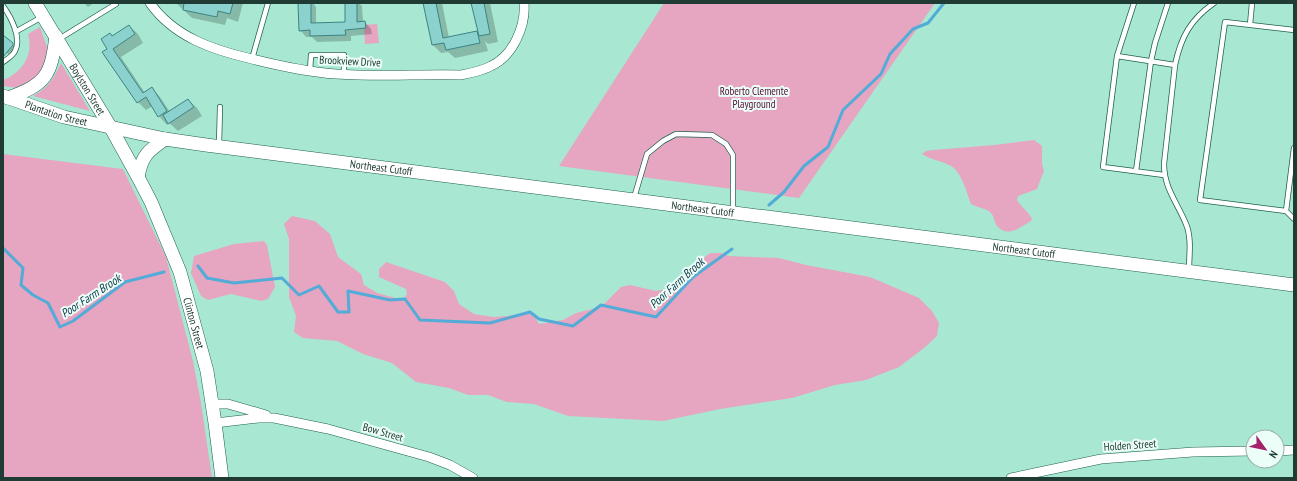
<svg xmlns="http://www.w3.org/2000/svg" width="1297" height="481" viewBox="0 0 1297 481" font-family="'PT Sans Narrow',sans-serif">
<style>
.green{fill:#e6a5c0}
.shadow{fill:#0003}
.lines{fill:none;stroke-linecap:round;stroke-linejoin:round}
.stream{stroke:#53abd7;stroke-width:3}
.building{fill:#8bd2cf;stroke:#3d8482}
.lane-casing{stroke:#1f604f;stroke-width:6}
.street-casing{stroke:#1f604f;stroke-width:10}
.secondary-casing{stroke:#1f604f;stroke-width:14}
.lane{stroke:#fff;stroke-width:4.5}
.street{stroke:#fff;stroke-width:9}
.secondary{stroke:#fff;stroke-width:13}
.labels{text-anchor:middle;stroke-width:4;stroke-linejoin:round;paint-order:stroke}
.street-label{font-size:11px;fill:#203b33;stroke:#ecfef8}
.park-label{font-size:11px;fill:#530c33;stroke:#ecfef8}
.water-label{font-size:12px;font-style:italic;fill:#0e3648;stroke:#ecfef8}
</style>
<rect width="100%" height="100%" fill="#a8e8d3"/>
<path class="green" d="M664 3H935L799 198 559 166Z
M377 24 379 43 365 44 364 25Z
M40 27 48 50V61L38 78 18 88 3 86V80C22 73 34 55 28 34Z
M61 63 90 111 33 96C49 87 54 78 61 63Z
M1034 140 1042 146V164L1044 171 1037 189 1018 196 1017 200C1021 207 1029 212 1032 219L1031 221C1022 226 1008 238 998 227 994 224 995 217 991 213 986 208 978 208 971 204 967 193 961 171 951 166 942 161 931 160 922 154L926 151 933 150 994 145Z
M3 154 123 169 166 257 193 361 201 403 212 478H3Z
M292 216 315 221 330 234 338 257 361 274 364 285 377 293 403 300 407 294 406 289 379 277V269L386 262 445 282 454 291 459 304 474 314 494 317 529 314 535 317 539 324 563 320 576 313 601 307 621 287 630 285 656 291 668 289 705 257 710 253H721L729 256 779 258 806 265 870 277 919 298 932 311 939 323 937 336 924 348 899 367 866 380 835 385 792 398 720 409 663 421 568 416 534 404 507 402 488 395H468L449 388 416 382 392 363 363 354 337 341 303 338 294 332 296 316 289 297V239L284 224Z
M264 241 267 245 275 287 268 299 261 301 231 294 208 300 201 296 191 273 194 256 234 244Z"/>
<path class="shadow" d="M84 3H94L88 7Z
M176 3H243L238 22 227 18 225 25 192 18Z
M299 3H313L316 7V24L346 23V3H359L362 6 363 22H365L371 29 372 34 351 36V41L317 42 312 37H306L300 30Z
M424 3H442L449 38 477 33 479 35 472 3H490L498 42 488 44 485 41 488 51 455 58 448 52 441 53 433 45Z
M129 26 138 34 143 43 121 57 145 93 152 88 160 97 170 112 188 100 197 108 202 116 178 131 169 123 167 125 159 116 153 106 146 110 138 102 108 49 112 37Z
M3 36 18 49 13 58 3 50Z"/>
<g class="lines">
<path class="stream" d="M769 205 784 192 804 166 828 147 843 110 881 74 890 54 913 29 928 23 944 3
M3 248 23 268 21 285 33 295 48 303 60 327 73 321 125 282 164 272
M198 266 207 278 234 283 282 278 299 295 319 286 338 312H349L348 291 390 300 405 299 420 320 490 323 530 312 539 319 573 326 601 305 656 317 693 277 732 249"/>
</g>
<path class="building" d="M184 3H233L230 14 218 11 217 17 183 10Z
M298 3H311V23L345 22V3H357V22L365 21 366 28 345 30 346 35 310 36V30L299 31Z
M423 3H436L443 38 477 31 480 43 446 50 444 43 432 45Z
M471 3H484L490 34 479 36Z
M129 25 135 34 113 49 143 93 152 87 167 111 158 117 146 97 137 103 102 52 107 49 101 39 110 33 112 36Z
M3 35 13 43V45L3 57Z
M188 99 194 107 168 124 163 115Z"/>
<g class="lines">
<defs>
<path id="lane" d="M1134 3 1117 56 1103 167 1164 175
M3 6C11 17 22 38 15 51 13 56 7 59 3 62
M1250 25 1252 3
M15 30 17 31 42 17
M1294 30 1225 22 1200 200 1286 211 1294 219
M59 39 116 4
M1117 56 1175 65
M252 59 268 3
M310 71 311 55H344V74
M219 145 220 107
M1136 171 1151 61 1155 43 1168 3
M634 198 647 154 663 141 676 134 712 135 726 144 733 155V211
M1286 211 1294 148
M1189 270C1189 256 1192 238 1186 224 1177 202 1164 188 1164 164L1175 65C1181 37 1190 20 1214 3"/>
<path id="street" d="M150 3C174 37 213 50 252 59 280 66 307 72 336 74 378 77 419 74 461 75 471 73 482 71 491 66 513 56 526 26 524 3
M212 404H228L266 415
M215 423 259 418H274L328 429 429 457 450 465 473 478
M1277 451 1294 450
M1011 478 1101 459 1193 452 1253 451"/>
<g id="secondary">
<path id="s1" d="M35 3 111 128 138 177 151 202 180 272 207 371 215 423 222 478"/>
<path id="s2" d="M3 96 64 117 165 139 206 145 588 194 1294 285"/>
<path d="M8 98C46 84 51 76 56 36"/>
<path d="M138 177C142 155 148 151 165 139"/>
</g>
</defs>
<use href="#lane" class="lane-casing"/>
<use href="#street" class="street-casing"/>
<use href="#secondary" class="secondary-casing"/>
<use href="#lane" class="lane"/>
<use href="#street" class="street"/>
<use href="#secondary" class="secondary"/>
</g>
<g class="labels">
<g class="street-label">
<text transform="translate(350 61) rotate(3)" y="4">Brookview Drive</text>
<text dy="4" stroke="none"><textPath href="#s1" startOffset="101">Boylston Street</textPath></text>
<text dy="4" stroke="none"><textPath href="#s2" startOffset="56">Plantation Street</textPath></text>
<text dy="4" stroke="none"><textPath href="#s2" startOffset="386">Northeast Cutoff</textPath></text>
<text dy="4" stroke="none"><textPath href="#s2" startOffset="710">Northeast Cutoff</textPath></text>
<text dy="4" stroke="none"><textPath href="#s2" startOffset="1034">Northeast Cutoff</textPath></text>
<text dy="4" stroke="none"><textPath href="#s1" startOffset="359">Clinton Street</textPath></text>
<text transform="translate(383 432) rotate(16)" y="4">Bow Street</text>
<text transform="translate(1130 445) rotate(-4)" y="4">Holden Street</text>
</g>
<g class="park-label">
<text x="754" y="95">Roberto Clemente<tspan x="754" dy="13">Playground</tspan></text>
</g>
<g class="water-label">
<text transform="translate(677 283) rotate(-42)" y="4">Poor Farm Brook</text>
<text transform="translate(91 296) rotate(-33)" y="4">Poor Farm Brook</text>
</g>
</g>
<rect width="1297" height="481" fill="none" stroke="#203b33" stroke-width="8"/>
<g transform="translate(1265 449) rotate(123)"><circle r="19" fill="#ecfef8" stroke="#9ab0a9"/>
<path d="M0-3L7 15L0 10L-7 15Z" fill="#a6206a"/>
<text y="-6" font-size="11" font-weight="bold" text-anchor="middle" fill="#203b33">N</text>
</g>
</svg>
